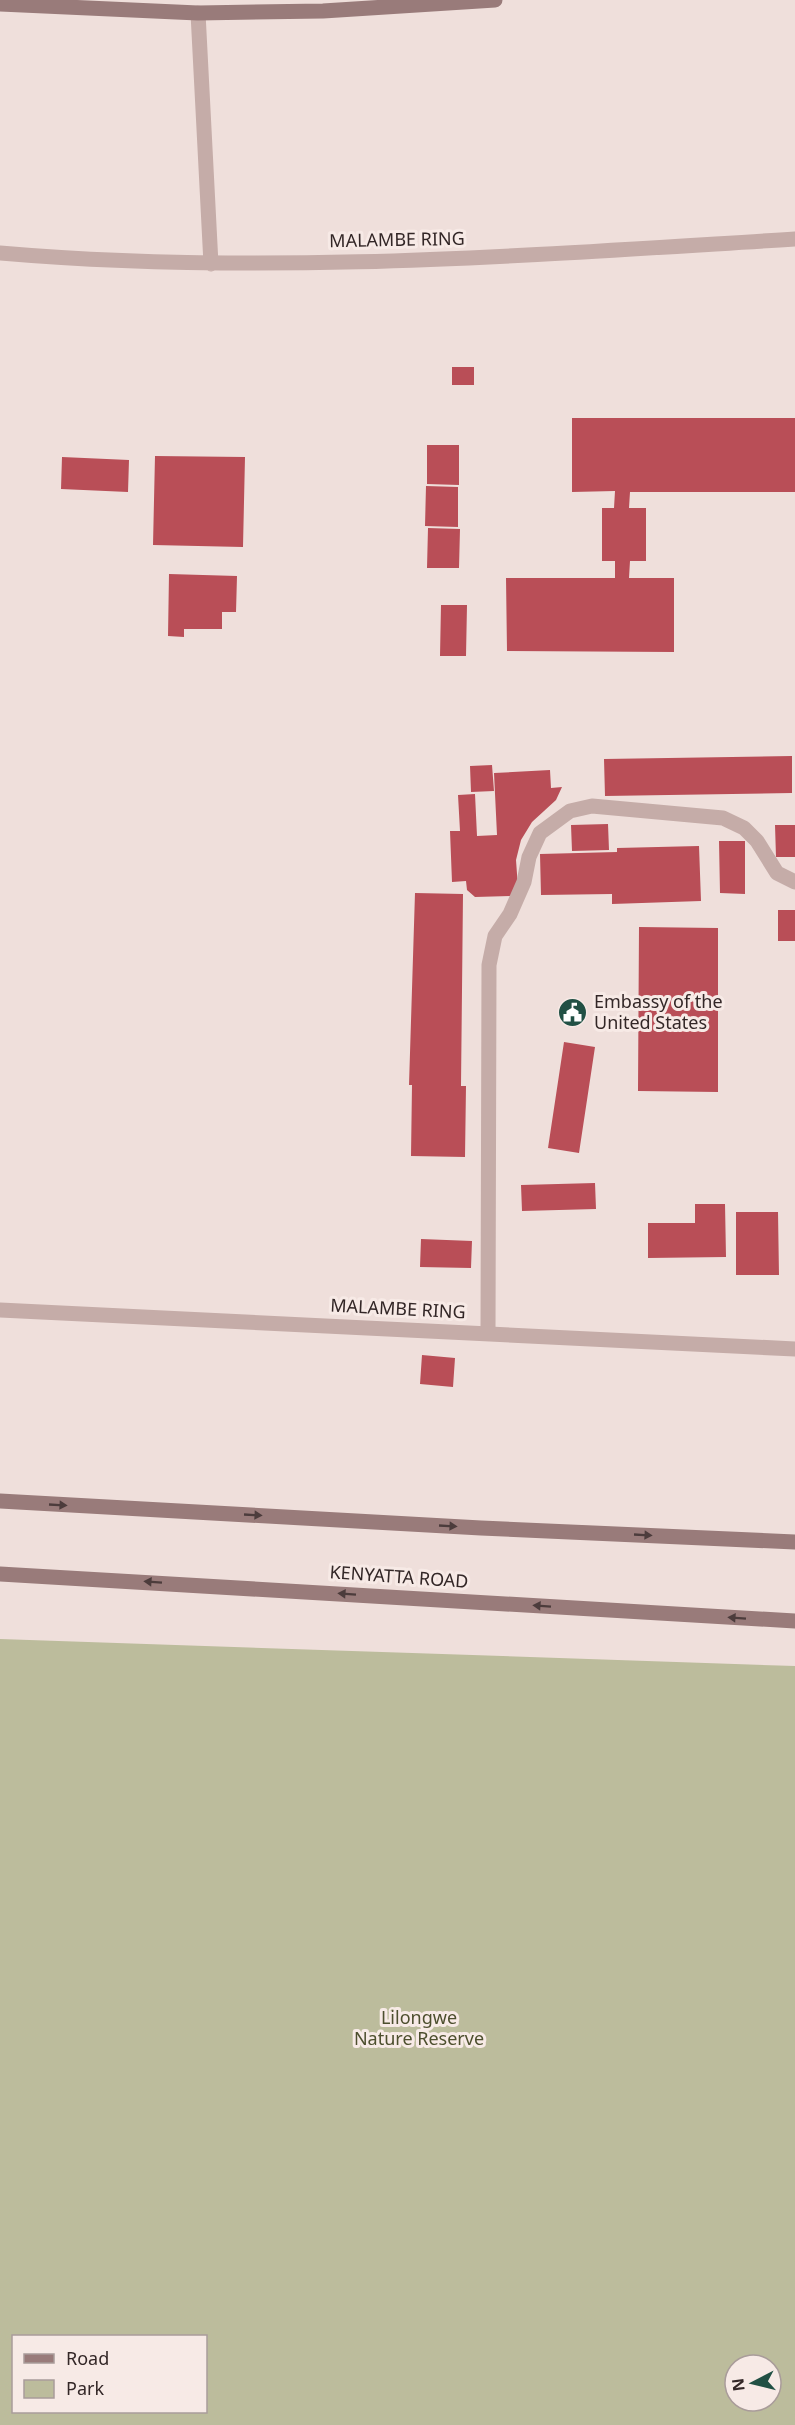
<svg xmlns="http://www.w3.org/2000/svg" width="795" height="2425" viewBox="0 0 795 2425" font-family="'Noto Sans',sans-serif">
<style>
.green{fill:#bcbc9c;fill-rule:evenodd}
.building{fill:#b94e57}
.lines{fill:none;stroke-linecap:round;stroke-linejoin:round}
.lane{stroke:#c5aca8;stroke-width:15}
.street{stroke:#c5aca8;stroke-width:15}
.secondary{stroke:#997b7a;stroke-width:15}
.oneway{fill:#4c3c3c}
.labels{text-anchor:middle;stroke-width:6;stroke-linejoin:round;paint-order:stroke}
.street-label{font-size:18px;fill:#332727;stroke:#f7eae6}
.poi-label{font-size:18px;fill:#332727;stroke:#f7eae6;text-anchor:start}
.park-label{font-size:18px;fill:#4d4f2e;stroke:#f7eae6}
</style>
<rect width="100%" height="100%" fill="#efdfdb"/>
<path class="green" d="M0 1639 795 1666V2425H0ZM14 2336H206V2412H14ZM735 2365H771V2401H735Z"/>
<path class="building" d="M452 367H474V385H452Z
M572 418H795V492H630L629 508H646V561H630L629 578H674V652L507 651 506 578H615V561H602V508H614L615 491 572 492Z
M427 445H459V485L427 484Z
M155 456 245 457 243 547 153 545Z
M62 457 129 460 128 492 61 489Z
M426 486 458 487V527L425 526Z
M428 528 460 529 459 568H427Z
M169 574 237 576 236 612H222V629H184V637L168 636Z
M441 605H467L466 656H440Z
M792 756V793L605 796 604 759Z
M492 765 494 791 471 792 470 766Z
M550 770 551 788 562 787 556 800 532 822 521 840 516 860 518 888 510 896 475 897 467 890 466 881 452 882 450 831H460L458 795 475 794 477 836 497 835 494 773Z
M608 824 609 850 572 851 571 825Z
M775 825H795V857H776Z
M719 841H745V894L720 893Z
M699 846 701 901 612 904V894L541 895 540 854 617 852V848Z
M415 893 463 894 461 1086H466L465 1157 411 1156 412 1085H409Z
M778 910H795V941H778Z
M639 927 718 928V1092L638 1091Z
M564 1042 595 1047 579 1153 548 1148Z
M595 1183 596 1209 522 1211 521 1185Z
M695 1204H725L726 1257 648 1258V1223H695Z
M736 1212H778L779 1275H736Z
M421 1239 472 1241 471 1268 420 1267Z
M422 1355 455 1358 453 1387 420 1384Z"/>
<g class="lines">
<path class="lane" d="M488 1333 489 965 495 936 510 914 524 882 529 857 540 833 570 811 592 806 723 818 744 828 757 841 777 873 795 882"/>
<path class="street" d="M198 13 211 264
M0 253C265 276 531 255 795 239
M0 1310 795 1349"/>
<path class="secondary" d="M0 4 198 13 323 11 495 0
M0 1501 481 1528 795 1542
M0 1574 795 1621"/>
</g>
<defs><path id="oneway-solid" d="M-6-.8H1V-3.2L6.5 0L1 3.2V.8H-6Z" transform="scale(1.5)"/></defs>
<g class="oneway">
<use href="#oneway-solid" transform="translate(58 1505) rotate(3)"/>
<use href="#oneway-solid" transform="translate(253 1515) rotate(3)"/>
<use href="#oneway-solid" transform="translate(448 1526) rotate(3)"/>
<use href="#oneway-solid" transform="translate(643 1535) rotate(3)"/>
<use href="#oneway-solid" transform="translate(153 1582) rotate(-176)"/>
<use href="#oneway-solid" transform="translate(347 1594) rotate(-176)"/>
<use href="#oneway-solid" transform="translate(542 1606) rotate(-176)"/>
<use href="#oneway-solid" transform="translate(737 1618) rotate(-176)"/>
</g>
<defs>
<symbol id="civic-disc" viewBox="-11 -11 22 22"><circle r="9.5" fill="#215044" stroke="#f7eae6"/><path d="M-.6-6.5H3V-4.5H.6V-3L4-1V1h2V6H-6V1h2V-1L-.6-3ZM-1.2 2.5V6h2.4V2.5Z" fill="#fff"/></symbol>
</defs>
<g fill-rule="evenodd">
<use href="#civic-disc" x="556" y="996" width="33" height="33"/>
</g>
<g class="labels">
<g class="street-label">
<text transform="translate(397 240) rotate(-1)" y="6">MALAMBE RING</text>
<text transform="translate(398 1309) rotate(3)" y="6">MALAMBE RING</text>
<text transform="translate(399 1577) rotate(4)" y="6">KENYATTA ROAD</text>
</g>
<g class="poi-label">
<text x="594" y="1008">Embassy of the<tspan x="594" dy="21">United States</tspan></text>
</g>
<g class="park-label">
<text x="419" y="2024">Lilongwe<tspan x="419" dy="21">Nature Reserve</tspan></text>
</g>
</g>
<rect x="12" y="2335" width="195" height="78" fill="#f7eae6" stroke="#a99c9a" stroke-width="1.5"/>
<rect x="24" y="2354" width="30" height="9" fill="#997b7a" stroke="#a99c9a" stroke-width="1.5"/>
<text x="66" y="2365" font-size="18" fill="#332727">Road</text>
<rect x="24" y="2380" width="30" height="18" fill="#bcbc9c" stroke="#a99c9a" stroke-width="1.5"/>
<text x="66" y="2395" font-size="18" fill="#332727">Park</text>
<g transform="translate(753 2383) rotate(263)"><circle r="28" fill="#f7eae6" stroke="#a99c9a" stroke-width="1.5"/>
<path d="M0-4.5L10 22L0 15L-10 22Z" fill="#215044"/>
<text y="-9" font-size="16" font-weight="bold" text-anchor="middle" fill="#332727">N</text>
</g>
</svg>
